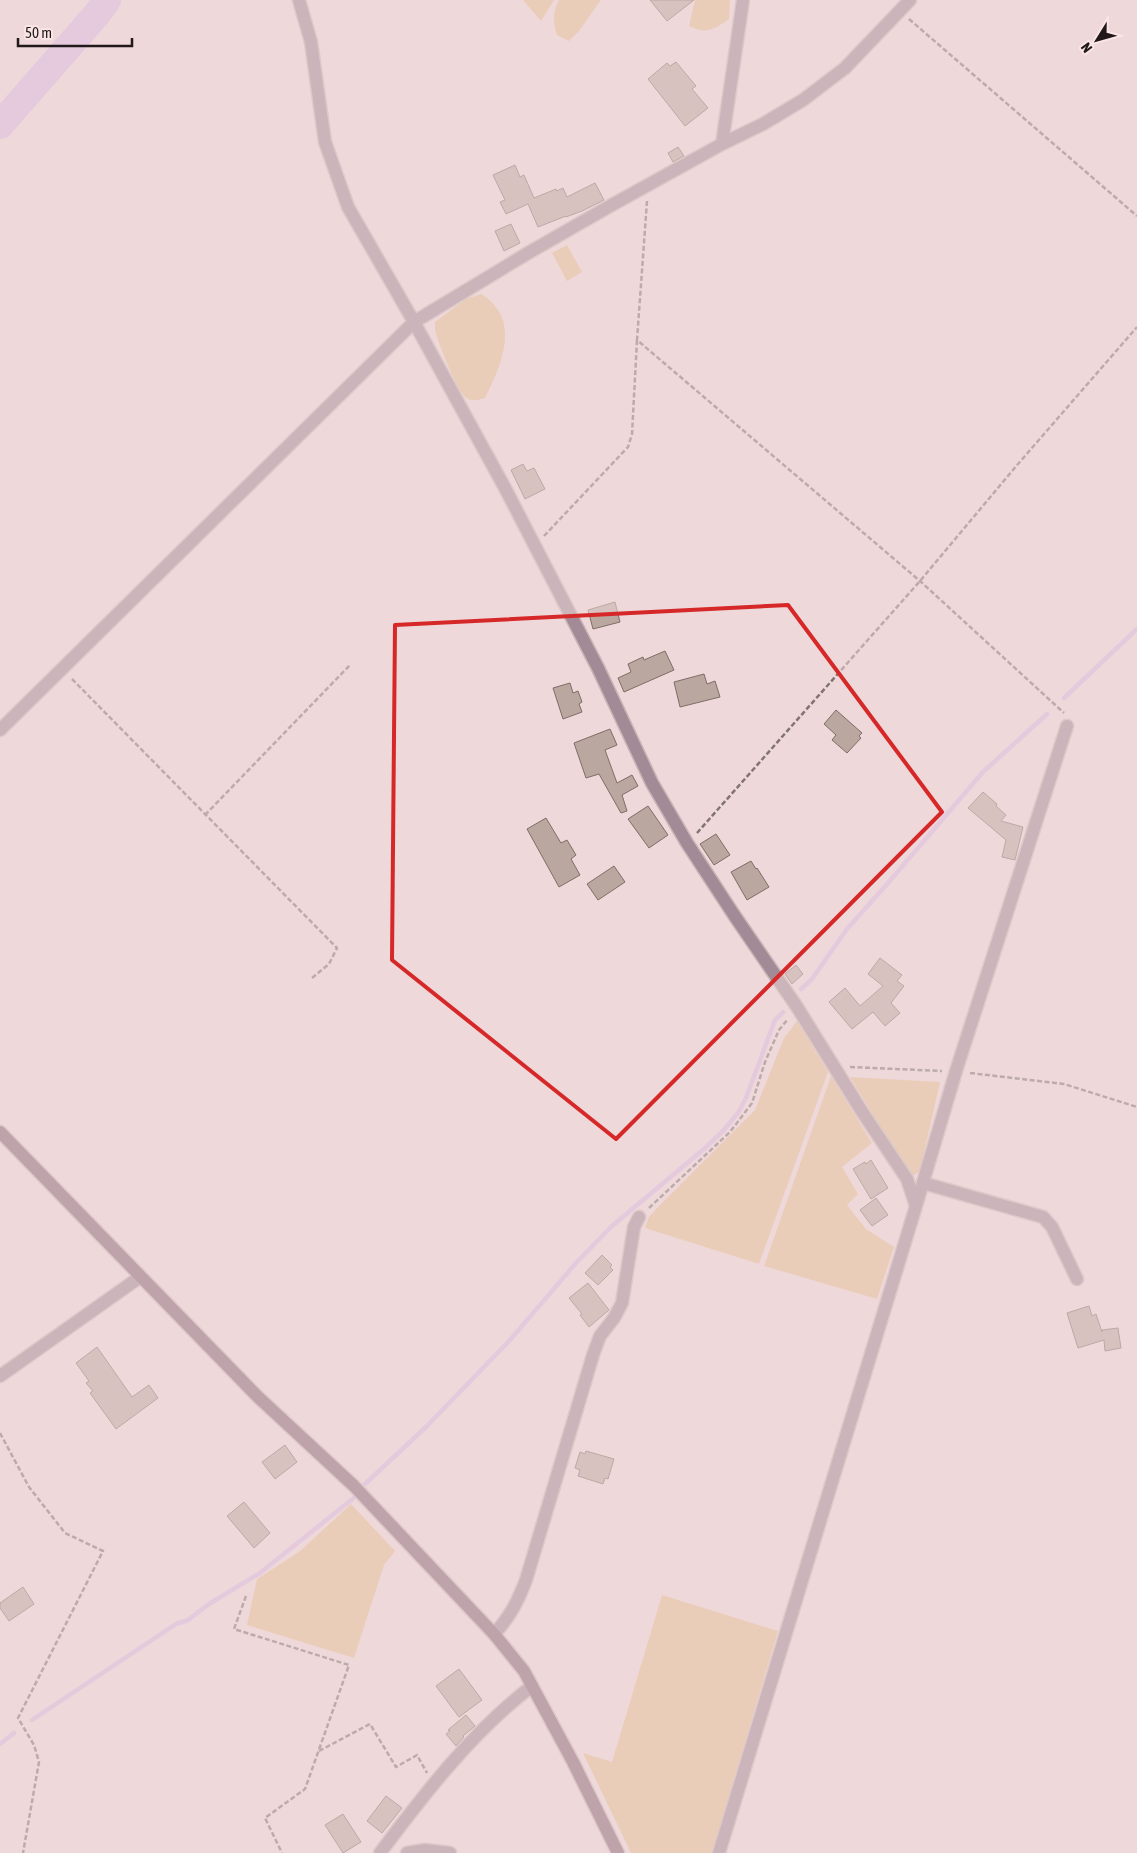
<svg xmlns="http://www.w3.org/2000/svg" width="1137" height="1853" viewBox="0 0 1137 1853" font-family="'Asap Condensed',sans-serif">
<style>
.green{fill:#e4be93}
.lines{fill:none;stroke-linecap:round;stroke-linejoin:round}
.stream{stroke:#d9b5e3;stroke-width:4.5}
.river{stroke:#d9b5e3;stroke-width:28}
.building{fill:#baa79f;stroke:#7f6d67}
.street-casing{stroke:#c9b5b6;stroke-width:15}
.secondary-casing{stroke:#c9b5b6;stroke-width:15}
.path{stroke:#827374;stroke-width:2.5;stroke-dasharray:5 2.5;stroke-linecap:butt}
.street{stroke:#a28a96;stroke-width:12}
.secondary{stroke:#846274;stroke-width:12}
.marked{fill:none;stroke:#d62828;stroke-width:4;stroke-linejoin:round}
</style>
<rect width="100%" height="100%" fill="#eed8d9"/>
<path class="green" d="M523 0H554L541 21Z
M559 0H601L579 31 569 41 557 35C553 22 552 13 559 0Z
M695 0H730L729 19C715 29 706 35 689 26Z
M567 245 582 272 567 281 552 253Z
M481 294C522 319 502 364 485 398 479 400 472 402 466 398 457 391 438 343 435 330V322L466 299Z
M797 1021 828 1072 759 1264 645 1228 649 1217 658 1207 755 1110 784 1038Z
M831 1076 872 1143 842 1167 858 1194 847 1205 866 1229 894 1247 877 1299 764 1266Z
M850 1077 940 1082 920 1171 914 1175 908 1172Z
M351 1504 395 1551 384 1565 354 1658 247 1625 257 1579 299 1552Z
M662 1595 778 1631 712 1853H631L583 1753 612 1762Z"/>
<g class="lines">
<path class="stream" d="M1064 698 1137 629
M801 989 812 979 847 929 888 883 983 772 1047 714
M365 1484 427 1426 510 1340 576 1263 612 1226 704 1149 723 1131 738 1113 746 1098 775 1020 783 1012
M32 1720 176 1624 188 1620 209 1604 260 1573 355 1497
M0 1744 14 1733"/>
<path class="river" d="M0 125 97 14 107 0"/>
</g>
<path class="building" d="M650 0H694L667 21Z
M676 62 696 86 692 89 708 108 685 126 648 79 667 63 670 66Z
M678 147 684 156 673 162 668 153Z
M515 165 520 177 524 175 534 198 556 189 557 191 563 188 567 197 595 183 604 200 582 211 566 217V216L538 227 528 204 506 214 500 202 505 200 493 175Z
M511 224 520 243 504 251 495 231Z
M523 464 527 471 534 468 545 489 525 499 511 470Z
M615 602 620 622 593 629 588 610Z
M665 651 674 670 624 692 618 678 631 672 628 664 643 657 644 660Z
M704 674 707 684 715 681 720 697 680 707 674 682Z
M570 683 573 693 578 691 582 702 579 704 582 712 563 719 553 688Z
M836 710 862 733 859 736 861 738 847 753 832 740 836 735 824 724Z
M610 729 617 745 605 750 617 783 632 775 638 786 622 795 627 811 621 813 599 774 586 778 574 743Z
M983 792 997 804 996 806 1006 815 1001 821 1023 827 1015 860 1002 857 1006 840 968 808Z
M648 806 668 835 649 848 628 819Z
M546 818 561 843 567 840 576 855 571 859 580 875 559 887 527 829Z
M716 834 730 855 714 865 700 844Z
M751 861 756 869 757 868 769 887 747 900 731 872Z
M614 866 625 882 598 900 587 884Z
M880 958 902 975 897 981 904 986 891 1003 900 1013 885 1026 873 1012 852 1029 829 1002 845 988 860 1006 883 986 868 974Z
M796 965 803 974 792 984 785 974Z
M871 1160 888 1188 871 1199 853 1169 865 1162 866 1164Z
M876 1198 888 1215 872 1226 860 1210Z
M602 1255 612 1265 610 1267 613 1270 598 1285 585 1273Z
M588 1283 609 1310 589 1327 580 1315 582 1314 569 1298Z
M1089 1306 1092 1316 1096 1314 1102 1332V1330L1118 1328 1121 1348 1105 1351 1104 1340 1078 1348 1067 1313Z
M97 1347 132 1397 149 1385 158 1398 116 1429 90 1393 93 1391 86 1383 89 1381 76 1363Z
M285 1445 297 1462 275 1479 262 1462Z
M586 1451 614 1459 608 1479 605 1478 603 1484 578 1476 580 1470 575 1468 580 1452 585 1454Z
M244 1502 270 1533 254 1548 227 1516Z
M23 1587 34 1604 9 1621 0 1608V1603Z
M459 1669 482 1700 459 1717 436 1686Z
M466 1715 475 1726 463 1736 464 1737 456 1746 446 1734 450 1731 448 1730Z
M386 1796 402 1808 382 1833 367 1821Z
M343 1814 361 1842 343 1853 325 1825Z"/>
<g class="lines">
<defs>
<path id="street" d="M299 0 311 42 325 142 348 207 414 322 505 488 598 668 652 783 687 843 734 915 797 1007 861 1110 907 1179 916 1206
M722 144 743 0
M0 730 414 322 528 253 610 206 722 144 763 124 803 100 845 68 910 0
M923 1183 1043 1217 1052 1227 1077 1279
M0 1376 140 1277
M494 1634C510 1617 518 1601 526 1580L593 1355 600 1336 614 1318 622 1303 634 1227 639 1217
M380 1853C425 1793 472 1732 532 1686
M407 1853 425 1850 450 1853
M719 1853 916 1206 956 1071 1067 726"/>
<path id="secondary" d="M0 1132 258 1397 354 1486 494 1634 524 1671 573 1762 618 1853"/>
</defs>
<use href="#street" class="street-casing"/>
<use href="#secondary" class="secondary-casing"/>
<path class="path" d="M909 19 1137 216
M647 201 637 340 920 581 1064 713
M544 536 628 447 632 434 637 340
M72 679 337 948 329 964 312 978
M205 815 350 665
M697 833 920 581 1018 464 1137 327
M850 1067 942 1071
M970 1073 1064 1084 1137 1107
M649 1208 730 1132 752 1103 765 1062 779 1030 788 1019
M0 1433 29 1487 65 1533 103 1551 18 1718 34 1745 39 1762 23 1853
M246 1596 234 1629 349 1665 305 1789 265 1818 282 1853
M319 1751 370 1724 396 1767 417 1755 427 1773"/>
<use href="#street" class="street"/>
<use href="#secondary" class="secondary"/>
</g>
<path d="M0 0H1137V1853H0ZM788 605 942 812 616 1139 392 960 395 625Z" fill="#eed8d9" fill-opacity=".55" fill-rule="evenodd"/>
<path class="marked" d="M788 605 942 812 616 1139 392 960 395 625Z"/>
<g transform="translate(1097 40) rotate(233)" stroke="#fbe5e6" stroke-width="4" paint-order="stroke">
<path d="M0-4L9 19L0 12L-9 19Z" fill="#201819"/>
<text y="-8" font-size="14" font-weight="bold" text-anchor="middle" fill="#201819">N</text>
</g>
<path d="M18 38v8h114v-8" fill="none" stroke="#201819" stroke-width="2.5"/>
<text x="25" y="38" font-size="15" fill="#201819" stroke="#fbe5e6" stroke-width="4" paint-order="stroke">50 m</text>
</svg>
